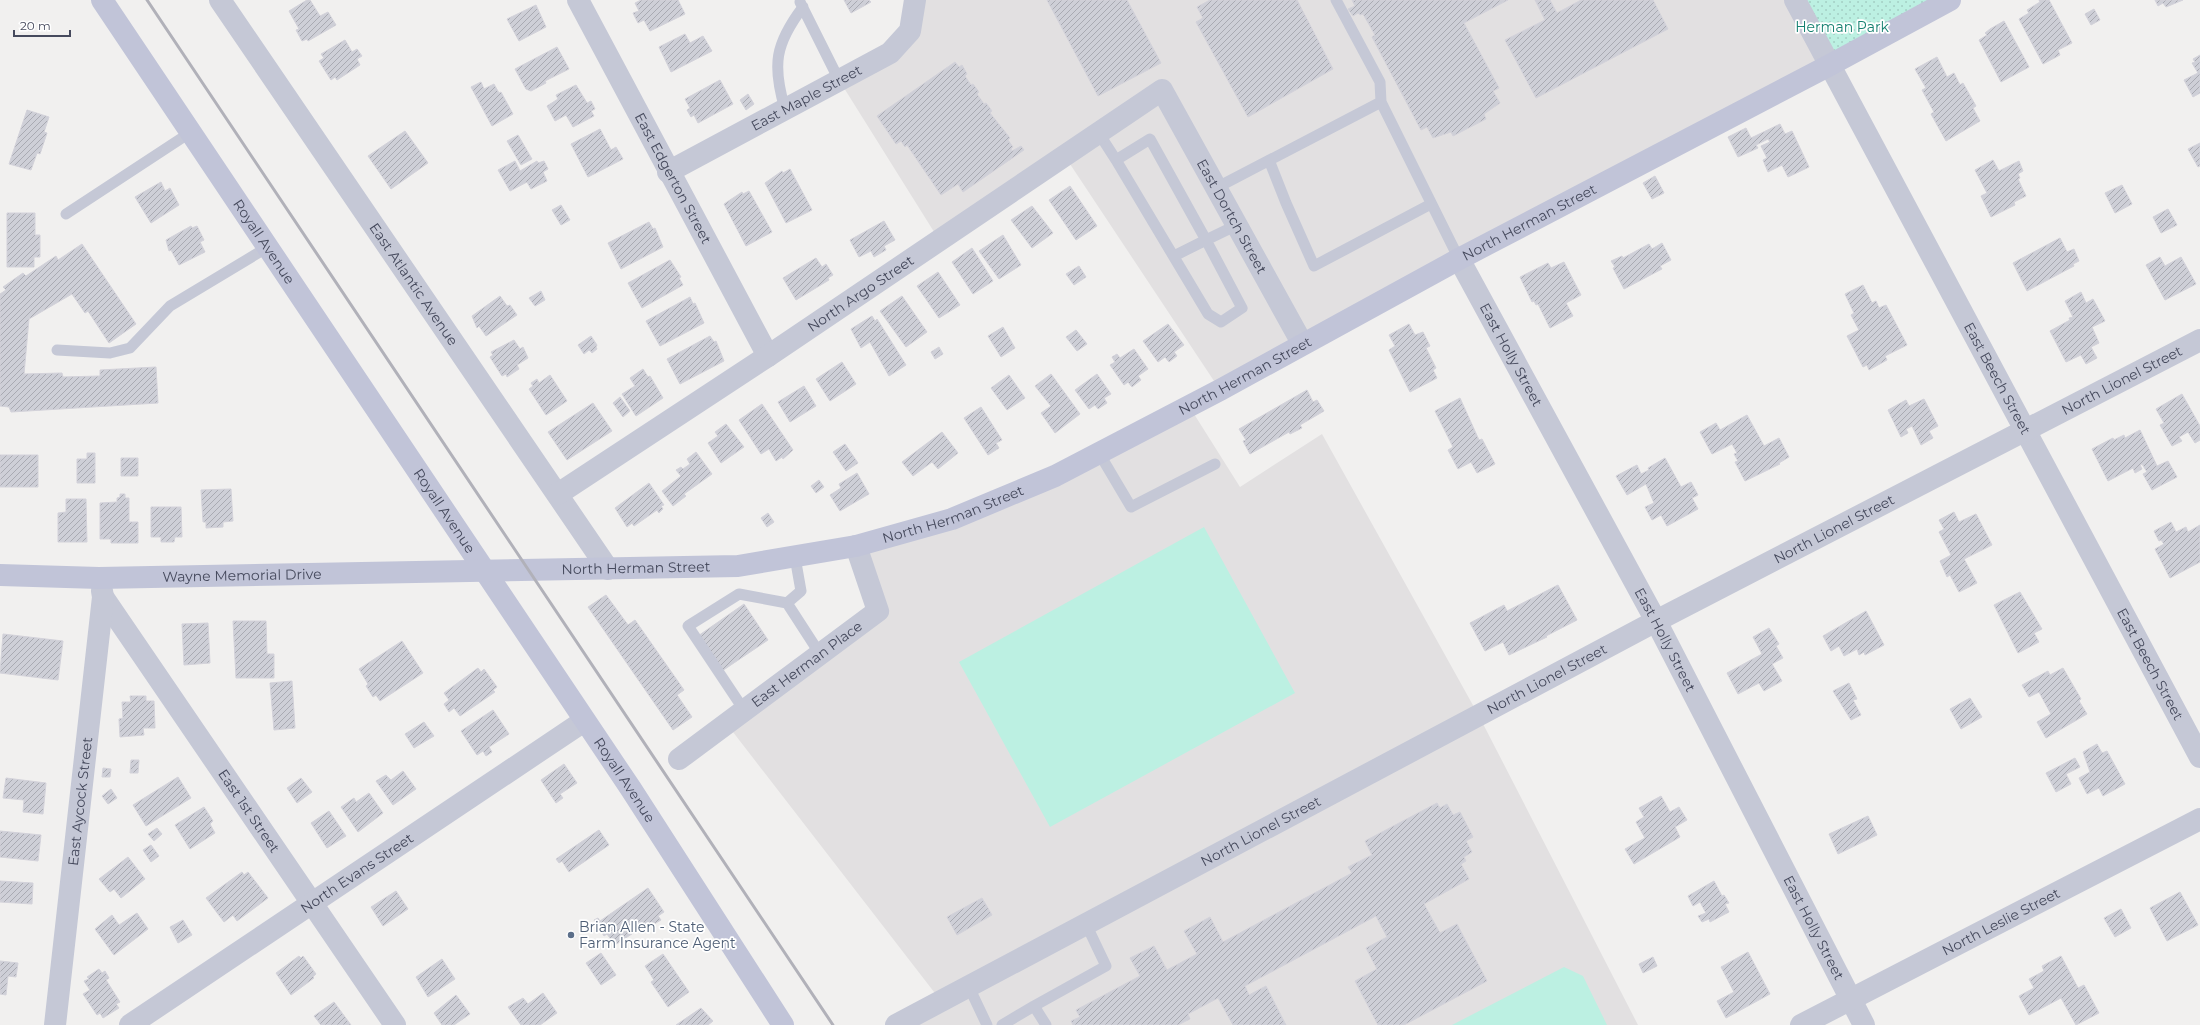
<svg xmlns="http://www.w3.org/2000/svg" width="2200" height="1025" viewBox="0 0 2200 1025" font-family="Montserrat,sans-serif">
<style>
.education{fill:#e2e0e1}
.park{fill:url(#park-dots)}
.garden{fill:#bcf0e2}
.building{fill:url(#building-hatch);stroke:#d3d2da}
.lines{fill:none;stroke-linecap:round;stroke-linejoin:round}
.lane{stroke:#c5c8d6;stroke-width:11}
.street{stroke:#c5c8d6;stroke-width:22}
.secondary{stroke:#c1c4d8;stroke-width:22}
.rail{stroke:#b1b1b9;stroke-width:3}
.service-dot{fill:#5c6f8a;stroke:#fff;stroke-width:1.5}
.labels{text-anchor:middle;stroke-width:3.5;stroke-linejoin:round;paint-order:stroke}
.park-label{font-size:14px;fill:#158070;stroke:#fff}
.street-label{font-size:14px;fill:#464a5d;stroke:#fff}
.service-label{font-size:14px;fill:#4e5e75;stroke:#fff;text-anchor:start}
</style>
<defs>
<pattern id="park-dots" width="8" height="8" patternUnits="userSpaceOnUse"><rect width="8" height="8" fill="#bcf0e2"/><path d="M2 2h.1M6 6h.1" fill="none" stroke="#a3cfc4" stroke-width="1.8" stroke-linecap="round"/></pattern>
<pattern id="building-hatch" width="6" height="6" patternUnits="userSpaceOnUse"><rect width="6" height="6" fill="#cecfd7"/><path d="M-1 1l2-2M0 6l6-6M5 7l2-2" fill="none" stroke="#a9aab2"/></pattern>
</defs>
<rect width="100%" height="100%" fill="#f1f0ef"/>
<path class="education" d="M915 0H1795L1830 65 1220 390 1064 155 936 235 839 80 890 53Z
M1189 406 1240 487 1322 434 1479 716 1638 1025H896L941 1001 726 723 878 611 856 546 952 519Z"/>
<path class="park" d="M1795 0H1950L1830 65Z"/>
<path class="garden" d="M1204 527 1295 693 1050 827 959 662Z
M1564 967 1583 976 1607 1025H1452Z"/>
<path class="building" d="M307 0H310L320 16 328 12 336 25 308 41 307 39 302 41 296 30 299 29 289 11Z
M641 0H678L685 14 650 31 644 20 638 23 633 13 639 11 635 3Z
M844 0H869L871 2 851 13Z
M1047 0H1127L1161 63 1098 96Z
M1210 0H1297L1333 69 1248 117 1196 22 1203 18 1197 7Z
M1352 0H1508L1464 23 1499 88 1493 91 1500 103 1484 114 1486 119 1453 136 1451 132 1433 138 1427 127 1421 130 1372 37 1375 35 1363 14 1360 15 1358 13 1353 16 1348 9 1355 6Z
M1535 0H1550L1557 13 1581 0H1653L1668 29 1536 98 1505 40 1545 20Z
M2039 0H2049L2072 43 2058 50 2060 55 2043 64 2019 19 2029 13 2027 10 2040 2Z
M2155 0H2183L2166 7 2163 3 2158 6Z
M536 5 546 27 519 41 507 19Z
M2094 9 2100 20 2091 25 2085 14Z
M2004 21 2029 67 2001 82 1979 40 1987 35 1985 33 1990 29Z
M685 34 690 43 703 36 712 51 671 72 659 47Z
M345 40 352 52 357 49 362 56 357 59 360 65 337 80 335 77 331 80 319 61 324 58 321 54Z
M557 47 569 69 545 81 546 83 531 91 526 89 515 69Z
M2200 55V93L2193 97 2184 80 2198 73 2192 63 2195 62 2193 59Z
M1937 57 1947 77 1954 73 1960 85 1963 83 1976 106 1973 108 1980 121 1946 141 1931 114 1934 112 1922 90 1926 88 1915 69Z
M955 62 959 67 962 65 967 74 965 76 971 85 973 84 979 92 977 94 984 104 986 103 992 111 990 113 1010 138 1008 140 1013 147 1011 149 1012 151 1021 146 1024 150 963 192 958 184 941 195 907 145 905 147 901 141 896 144 877 116Z
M720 80 733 104 698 123 694 115 691 117 687 110 690 108 685 99Z
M481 82 484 89 494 84 499 93 501 92 513 114 492 126 471 87Z
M576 85 587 103 591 101 595 109 591 111 594 116 573 127 566 115 555 121 547 106 558 99 556 95Z
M748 94 754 104 746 110 740 100Z
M27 110 49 117 44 132 47 133 40 154 37 153 31 170 9 164Z
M1780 124 1785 134 1792 131 1809 167 1788 177 1782 165 1768 172 1763 160 1767 158 1761 146 1770 142 1768 139 1756 145 1758 148 1738 157 1728 137 1746 128 1751 138Z
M600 129 611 150 616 147 623 159 588 177 571 144Z
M405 131 428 163 391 189 368 156Z
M518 135 532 159 521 165 507 141Z
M2200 143V166L2198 167 2188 149Z
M1993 160 1999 171 2019 161 2023 171 2018 174 2020 178 2018 179 2026 196 2014 202 2015 205 1991 217 1981 196 1987 193 1975 170Z
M515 161 520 171 537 161 538 163 544 161 548 169 543 172 547 181 531 189 527 182 510 191 498 170Z
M790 169 812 210 786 223 765 183 782 171 783 173Z
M1655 176 1664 193 1652 199 1643 183Z
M161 182 165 191 170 188 179 205 151 223 135 197Z
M2122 185 2132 204 2115 213 2105 193Z
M1070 186 1097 226 1076 240 1049 200Z
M749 191 772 232 746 246 724 204 742 192 743 194Z
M561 205 570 220 561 225 552 210Z
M1032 206 1053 233 1032 248 1011 220Z
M2168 209 2177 225 2161 233 2153 217Z
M7 213H35V235H40V257H34V267H7Z
M884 221 895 240 884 246 886 250 874 257 871 251 859 257 850 240Z
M649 222 653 229 655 228 663 247 621 269 608 243Z
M191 226 192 228 197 226 204 240 200 242 205 252 179 265 171 250 169 251 166 240Z
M1003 235 1021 265 999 279 979 251Z
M2060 238 2067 252 2074 249 2079 261 2073 264 2074 266 2027 291 2013 263Z
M1662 243 1671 260 1660 266 1662 269 1624 289 1613 268 1615 267 1611 261 1622 256 1623 258 1649 244 1652 249Z
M82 244 136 324 109 343 88 311 85 313 72 294 29 319 24 374 62 373 63 377 100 376V370L156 367 158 403 11 412 9 407 0 406V294L6 290 3 287 23 273 26 276 56 256 58 260Z
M972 248 993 281 973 294 952 262Z
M2160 257 2165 266 2181 257 2196 284 2165 300 2146 265Z
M816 258 822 267 826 264 833 275 828 278 829 280 796 300 783 278Z
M670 260 681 277 679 278 683 285 642 308 628 283Z
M1564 262 1581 295 1566 303 1573 316 1550 328 1538 304 1536 305 1534 301 1532 302 1520 277 1548 263 1551 268Z
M1079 266 1086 277 1074 285 1066 274Z
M938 272 960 305 939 318 917 286Z
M1863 285 1872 303 1876 301 1879 308 1886 305 1907 345 1885 356 1887 360 1869 370 1867 365 1863 367 1847 336 1859 330 1851 315 1854 313 1845 294Z
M541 291 545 300 535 306 529 298Z
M2081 292 2086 303 2093 299 2105 321 2092 327 2099 343 2091 347 2097 358 2086 364 2081 355 2066 362 2050 331 2070 320 2069 318 2073 317 2065 301Z
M500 296 507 306 510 305 517 315 486 336 479 326 477 328 472 316Z
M902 296 927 332 906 347 880 311Z
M690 297 693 304 695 303 704 323 660 346 646 321Z
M872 316 875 321 877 319 906 365 889 376 870 342 861 348 851 329Z
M1168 324 1184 345 1174 352 1177 356 1169 362 1165 357 1158 362 1143 341Z
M1409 324 1415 335 1423 332 1430 346 1426 348 1436 368 1433 370 1437 378 1410 392 1389 350 1395 346 1389 335Z
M1003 327 1015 348 1001 357 988 336Z
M1076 330 1087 344 1077 351 1066 337Z
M591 336 597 345 596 347 597 349 592 353 589 350 584 354 578 345Z
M710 336 714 342 716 341 724 361 680 384 667 359Z
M514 340 520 349 523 347 528 358 517 365 519 369 507 377 506 374 502 376 490 357 493 355 491 352Z
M939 347 943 354 935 359 931 352Z
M1134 349 1148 369 1138 376 1141 380 1132 387 1128 382 1124 385 1110 365 1115 362 1112 357 1117 354 1120 358Z
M842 362 856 384 830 401 816 379Z
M643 369 648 377 650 376 663 398 636 416 622 394 635 386 630 378Z
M1051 374 1080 414 1055 433 1041 413 1051 406 1035 386Z
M1097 374 1111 394 1104 398 1107 403 1098 409 1095 405 1089 409 1075 390Z
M550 375 567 401 546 415 529 389 533 386 531 383 537 379 539 383Z
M1009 375 1025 398 1007 410 991 388Z
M804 386 816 406 790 422 778 402Z
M1307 390 1313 402 1317 400 1324 411 1300 425 1302 428 1290 434 1289 432 1250 454 1243 441 1246 440 1239 429Z
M2182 394 2200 426V440L2195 443 2188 432 2179 437 2182 441 2172 446 2160 425 2164 423 2156 409Z
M620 397 630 411 623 417 613 403Z
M1460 398 1479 440 1482 439 1495 464 1477 473 1471 462 1458 469 1448 450 1453 447 1435 411Z
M1924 399 1938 426 1929 431 1933 438 1921 445 1912 426 1906 429 1908 433 1901 437 1888 410 1906 400 1909 406Z
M593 403 612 431 567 460 548 432Z
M762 404 793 450 783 459 782 457 776 461 769 449 761 454 739 420Z
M981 407 1002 440 996 443 999 448 988 455 964 418Z
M1747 415 1764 446 1779 438 1789 457 1779 463 1780 464 1745 481 1735 462 1738 461 1734 454 1737 453 1732 444 1712 454 1700 432 1716 423 1720 430Z
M726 424 744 447 721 463 708 443 718 436 715 432Z
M2140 430 2157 466 2168 461 2177 477 2152 490 2143 474 2147 472 2142 464 2140 465 2142 469 2135 473 2133 468 2108 481 2092 449 2113 438 2114 440 2124 435 2125 438Z
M942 432 958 453 938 469 932 462 913 476 902 462Z
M845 444 858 463 846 471 833 452Z
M696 452 712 474 684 494 686 496 673 506 662 491 681 476 676 470 681 467 683 469 690 464 687 459Z
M87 453H95V483H77V459H87Z
M0 455H38V487H0Z
M121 458H138V476H121Z
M1665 458 1681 487 1691 482 1698 495 1692 498 1698 509 1667 526 1661 515 1652 520 1645 507 1654 503 1646 484 1627 495 1616 476 1637 465 1641 474 1649 470 1648 468Z
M857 473 869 494 840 511 830 495 841 488 839 484Z
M819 480 824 487 816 493 811 486Z
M649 483 664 505 661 506 663 509 659 513 657 510 634 526 632 523 627 527 615 508Z
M231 489 233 521 223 522V527L206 528V522H203L201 490Z
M120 494H125V498H129V522H138V543H111V539H100V503L117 502V498L120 497Z
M66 499H86L87 542H58V513L66 512Z
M151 507H181L182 537H175L174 542H161V537H151Z
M1954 512 1959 522 1976 514 1992 545 1964 559 1977 583 1959 592 1950 575 1947 577 1940 561 1951 555 1939 532 1944 529 1939 520Z
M768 513 774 522 767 527 761 518Z
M2171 522 2176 532 2186 527 2188 532 2200 525V562L2170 578 2155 549 2164 544 2161 540 2159 541 2154 531Z
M1558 585 1577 620 1546 636 1547 637 1509 655 1503 642 1485 651 1470 623 1504 605 1507 611Z
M2020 592 2042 629 2034 633 2039 642 2018 653 1994 605Z
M606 595 628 625 635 620 684 690 677 695 692 717 673 730 588 607Z
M744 604 768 640 722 671 698 636Z
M1866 611 1884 645 1865 655 1864 652 1859 655 1857 649 1844 656 1839 646 1831 651 1823 636Z
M233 621H266L267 654H274V678H236Z
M208 623 210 663 184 665 182 624Z
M1769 628 1779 644 1776 646 1783 658 1772 664 1782 681 1764 691 1759 683 1738 694 1727 673 1762 654 1753 637Z
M3 634 63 641 58 680 0 673Z
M402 641 423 673 380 701 376 695 373 697 366 686 368 684 359 669Z
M478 668 481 672 484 669 497 687 493 690 495 692 460 716 454 708 449 712 444 704 449 700 444 693Z
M2063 668 2081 699 2079 701 2087 714 2046 738 2037 722 2051 714 2039 692 2029 697 2022 685 2048 671 2050 675Z
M292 681 295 728 274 730 270 683Z
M1849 683 1857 699 1853 700 1861 715 1851 720 1833 691Z
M130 696H146V701H154L155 728H143L144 735 120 737 119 719 123 718 122 702H131Z
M1970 698 1982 717 1961 729 1950 709Z
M493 710 509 734 489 747 492 752 486 756 483 751 477 755 461 731Z
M424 722 434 736 414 748 405 734Z
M2097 744 2102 753 2107 751 2125 784 2103 796 2099 788 2087 794 2079 778 2090 772 2083 752Z
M2075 758 2080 767 2066 774 2071 784 2056 792 2046 773Z
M131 760H139L138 773H130Z
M564 764 577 783 560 794 563 798 556 803 541 780Z
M103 768 111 769 110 777H102Z
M403 771 416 789 393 805 376 781 386 775 391 780Z
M178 777 191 798 146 826 133 805Z
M6 778 46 783 43 814 23 812 24 800 3 798Z
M301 778 312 792 297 803 287 788Z
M111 789 117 798 108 804 102 796Z
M369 793 383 813 358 832 341 807 354 798 356 802Z
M1661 796 1670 812 1679 807 1687 820 1675 827 1680 837 1634 864 1625 849 1645 838 1636 822 1644 817 1639 808Z
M1437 803 1440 808 1447 804 1453 815 1460 812 1473 837 1466 841 1472 852 1464 857 1466 861 1461 864 1469 879 1424 904 1440 933 1457 924 1487 981 1404 1025H1378L1355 981 1377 969 1366 948 1387 937 1376 916 1245 986 1249 995 1266 986 1286 1025H1233L1218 998 1188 1014 1190 1019 1178 1025H1073L1071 1021 1080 1017 1076 1010 1140 976 1130 958 1154 946 1167 970 1197 954 1184 931 1210 917 1223 942 1352 873 1348 867 1372 855 1365 841Z
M204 807 213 821 210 824 215 833 190 849 175 825Z
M329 811 346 836 327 848 311 823Z
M1868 816 1877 835 1838 854 1829 834Z
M157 828 162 834 154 841 148 834Z
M599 830 609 845 569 872 562 861 559 863 556 859Z
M0 831 41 835 38 861 0 857Z
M151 845 159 856 151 862 143 850Z
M128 857 145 879 121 898 114 889 110 892 99 879Z
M242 872 244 875 248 872 268 898 237 921 233 915 224 922 206 898Z
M0 881 33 883 32 904 0 902Z
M1714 881 1722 896 1724 895 1729 903 1725 904 1729 912 1710 922 1709 919 1702 922 1698 916 1706 913 1700 902 1693 906 1688 896Z
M648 888 664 912 658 916 661 920 649 927 647 924 615 945 607 934 604 936 594 920 598 918 600 921Z
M396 891 408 909 383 926 371 907Z
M2180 892 2198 925 2167 941 2150 908Z
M982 898 992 915 957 935 947 917Z
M2121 909 2131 928 2115 937 2104 918Z
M137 913 148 929 114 955 95 929 112 915 119 925Z
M183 920 192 935 178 943 170 927Z
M1748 952 1770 994 1726 1018 1717 1001 1734 992 1721 967Z
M601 953 616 975 601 985 586 963Z
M663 954 689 992 668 1007 651 982 654 980 645 966Z
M299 956 301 958 303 956 316 974 313 977 314 978 291 995 276 973Z
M2061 956 2078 988 2084 985 2099 1013 2076 1025 2061 998 2029 1015 2019 996 2034 988 2029 979 2044 971 2042 966Z
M1653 957 1657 966 1643 973 1639 964Z
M442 959 455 979 428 997 416 977Z
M0 961 18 963 16 977 8 976 6 995 0 994Z
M99 969 102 973 105 971 109 978 106 980 120 1002 116 1004 119 1008 103 1018 100 1013 97 1015 83 994 90 990 84 981 89 979 87 977Z
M543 993 557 1013 540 1025H521L508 1007 523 998 528 1004Z
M456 995 470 1014 454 1025H442L434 1013Z
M334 1002 351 1025H321L314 1016Z
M701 1008 713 1021 708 1025H676Z"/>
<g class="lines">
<path class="lane" d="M1336 0 1380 82 1381 102
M800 2 839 80
M785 109C772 65 775 44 803 7
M1098 132 1116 160
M1269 160 1286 203 1314 266 1431 204
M1216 188 1381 102 1459 259
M66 214 191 132
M1174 256 1206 240 1242 308 1221 322 1208 314 1116 160 1150 139 1206 240 1237 225
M57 350 110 353 130 348 170 306 268 247
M1099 453 1131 507 1215 464
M787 603 801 591 795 557
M744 710 688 626 739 594 787 603 820 654
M969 987 987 1025
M1034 1006 1106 966 1086 924
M1002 1025 1034 1006 1046 1025"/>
<g class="street">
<path id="s1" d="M220 0 608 569"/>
<path id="s2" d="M578 0 768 356"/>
<path id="s3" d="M1795 0 2200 757"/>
<path id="s4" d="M668 172 890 53 910 31 915 0"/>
<path id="s5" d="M1459 259 1656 621 1864 1025"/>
<path id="s6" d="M558 494 768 356 1162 90 1302 343"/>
<path id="s7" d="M103 597 395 1025"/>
<path id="s8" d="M679 759 878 611 856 546"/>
<path id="s9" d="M55 1025 103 597 102 591"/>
<path id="s10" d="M130 1025 584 721"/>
<path id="s11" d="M896 1025 1656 621 2200 340"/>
<path id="s12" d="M1801 1025 2200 819"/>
</g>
<g class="secondary">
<path id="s13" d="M102 0 631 789 783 1025"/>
<path id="s14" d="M0 575 99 578 738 566 856 546 952 519 1055 476 1220 390 1459 259 1830 65 1950 0"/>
</g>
<path class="rail" d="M147 0 833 1025"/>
</g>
<circle class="service-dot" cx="571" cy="935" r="4"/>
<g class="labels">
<g class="park-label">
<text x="1842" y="32">Herman Park</text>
</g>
<g class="street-label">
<text dy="5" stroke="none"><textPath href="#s4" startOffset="157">East Maple Street</textPath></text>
<text dy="5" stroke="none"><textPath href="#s2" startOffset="202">East Edgerton Street</textPath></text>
<text dy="5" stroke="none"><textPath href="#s6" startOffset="871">East Dortch Street</textPath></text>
<text dy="5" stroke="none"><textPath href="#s14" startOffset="1607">North Herman Street</textPath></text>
<text dy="5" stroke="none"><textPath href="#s13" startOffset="291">Royall Avenue</textPath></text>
<text dy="5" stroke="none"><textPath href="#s1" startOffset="344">East Atlantic Avenue</textPath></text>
<text dy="5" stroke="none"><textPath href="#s6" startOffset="363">North Argo Street</textPath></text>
<text dy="5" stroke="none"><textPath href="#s5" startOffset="109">East Holly Street</textPath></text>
<text dy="5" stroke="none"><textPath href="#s14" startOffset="1284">North Herman Street</textPath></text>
<text dy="5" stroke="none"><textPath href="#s3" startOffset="429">East Beech Street</textPath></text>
<text dy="5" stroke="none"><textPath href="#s11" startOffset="1385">North Lionel Street</textPath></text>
<text dy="5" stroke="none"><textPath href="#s13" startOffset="615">Royall Avenue</textPath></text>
<text dy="5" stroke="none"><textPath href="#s14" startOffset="960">North Herman Street</textPath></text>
<text dy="5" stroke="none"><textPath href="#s11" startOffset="1061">North Lionel Street</textPath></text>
<text dy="5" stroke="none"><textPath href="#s14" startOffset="636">North Herman Street</textPath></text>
<text dy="5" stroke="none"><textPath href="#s14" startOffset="242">Wayne Memorial Drive</textPath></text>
<text dy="5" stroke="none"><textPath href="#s5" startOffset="433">East Holly Street</textPath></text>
<text dy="5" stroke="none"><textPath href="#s8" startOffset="159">East Herman Place</textPath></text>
<text dy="5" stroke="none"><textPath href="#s3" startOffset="753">East Beech Street</textPath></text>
<text dy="5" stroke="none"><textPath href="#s11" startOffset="737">North Lionel Street</textPath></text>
<text dy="5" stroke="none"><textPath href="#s13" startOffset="939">Royall Avenue</textPath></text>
<text dy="5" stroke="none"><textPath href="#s9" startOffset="225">East Aycock Street</textPath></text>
<text dy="5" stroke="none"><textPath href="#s7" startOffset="259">East 1st Street</textPath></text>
<text dy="5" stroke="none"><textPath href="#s11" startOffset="413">North Lionel Street</textPath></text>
<text dy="5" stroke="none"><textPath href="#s10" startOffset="273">North Evans Street</textPath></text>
<text dy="5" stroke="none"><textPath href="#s12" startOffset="225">North Leslie Street</textPath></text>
<text dy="5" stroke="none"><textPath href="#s5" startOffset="757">East Holly Street</textPath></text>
</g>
<g class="service-label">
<text x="579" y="932">Brian Allen - State<tspan x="579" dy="16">Farm Insurance Agent</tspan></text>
</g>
</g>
<path d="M14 30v6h56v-6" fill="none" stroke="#464a5d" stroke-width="2"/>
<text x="20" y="30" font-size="12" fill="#464a5d" stroke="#ffffff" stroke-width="3" paint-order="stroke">20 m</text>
</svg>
